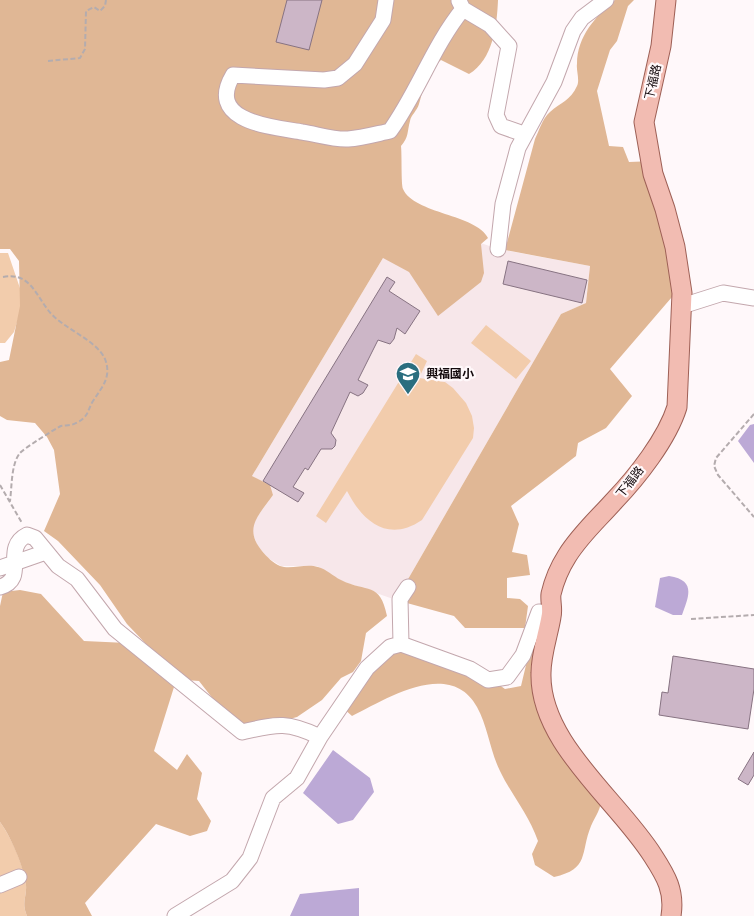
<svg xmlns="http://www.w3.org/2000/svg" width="754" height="916" viewBox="0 0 754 916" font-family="Manrope,'Noto Sans TC',sans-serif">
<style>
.built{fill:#f7e7ea}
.green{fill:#f2ccac}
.forest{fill:#e0b795}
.water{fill:#bca9d6}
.building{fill:#ccb6c7;stroke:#877382}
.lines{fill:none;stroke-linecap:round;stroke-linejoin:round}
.minor-casing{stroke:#c3a7ad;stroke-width:17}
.major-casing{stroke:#9e6056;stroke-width:21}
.path{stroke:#b4acae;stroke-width:2;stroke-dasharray:5 2.5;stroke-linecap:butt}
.minor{stroke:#fff;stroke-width:15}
.major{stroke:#f2bcb2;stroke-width:19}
.labels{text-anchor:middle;stroke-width:4.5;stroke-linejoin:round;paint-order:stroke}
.street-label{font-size:12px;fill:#13090c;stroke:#fff8fa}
.poi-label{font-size:12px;font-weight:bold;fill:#13090c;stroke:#fff8fa;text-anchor:start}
</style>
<rect width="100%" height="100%" fill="#fff8fa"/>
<path class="built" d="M389 211 498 249 590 266 586 303 561 314 396 600 342 581 317 566H281L268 558 257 545 252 531 254 521 273 495 269 485 252 476 383 258Z"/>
<path class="green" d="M0 253H8L24 300 14 332 5 343H0Z
M486 325 531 361 516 379 471 343Z
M416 354 427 361 419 378 445 382 453 388 466 403 472 416 474 428 473 438 422 520C388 543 363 522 347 491L326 523 316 516Z
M0 822C11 837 24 866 26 885 27 897 21 902 27 916H0Z"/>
<path class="forest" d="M0 0H498C497 25 493 60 469 74L441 60C418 80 427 80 419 104 417 111 411 115 410 121 407 132 409 137 401 146 402 155 401 184 403 189 414 214 476 214 488 238L481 244 484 273 481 282 438 316 409 272 383 258 252 476 270 485 273 495C259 515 243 528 262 551 267 557 273 563 280 566 291 570 306 563 318 567 326 569 333 576 341 580 367 593 380 581 387 616L366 633 361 661 353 672 341 678 322 700 297 717 256 728 228 718 199 681 185 680 147 645 127 624 100 585 58 541 44 531 60 494 54 450 47 437 35 423 7 420 0 416V362L9 360 20 306 19 261 10 249H0Z
M615 0H634L628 6 617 41 610 50 597 91 609 146 623 147 629 162 654 161 678 290 610 369 632 396 606 428 578 443 576 456 511 506 519 524 512 552 527 555 530 575 507 578V598L520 599 528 606 525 628H465L454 616 396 600 561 314 586 303 590 266 505 250 535 139C539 131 542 119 550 112 560 103 571 100 577 86 580 80 576 70 577 64 577 36 596 16 615 0Z
M20 590 41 594 84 641 127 643 174 687 154 751 177 770 187 754 202 773 197 799 211 821 207 831 190 836 156 824 85 903 92 916H27C21 902 27 897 26 885 24 867 10 835 0 822V606L3 592Z
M541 639 536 671 602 797C601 809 596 815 591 826 580 853 590 869 554 877L535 865 532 854 538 841C528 813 512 796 500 771 490 751 488 727 477 707 450 658 386 699 352 716L342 707 385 647 472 666 505 689 521 686 532 640Z"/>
<path class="water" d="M754 424V463L738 441 750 425Z
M669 576C696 580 689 596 682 615H673L655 607 660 578Z
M333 750 370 778 374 792 353 820 338 824 303 793Z
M359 888V916H290L300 894Z"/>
<path class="building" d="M287 0H322L309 50 276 42Z
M508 261 587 280 582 303 503 284Z
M387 277 395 282 389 291 420 311 405 334 397 328 394 339 390 344 378 340 358 380 368 385 363 393 358 396 350 392 331 433 336 440 335 446 332 449H321L308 470 305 468 293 487 304 493 298 502 263 481Z
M673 656 754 669V689L748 729 659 715 662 692 668 693Z
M754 752V775L748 785 738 779Z"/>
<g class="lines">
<defs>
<path id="minor" d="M386 0 383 20 355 64 338 78 324 80 233 75C205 122 273 127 302 132 316 134 334 140 348 139 362 138 376 134 390 131 418 92 433 46 463 9
M459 1 463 9 490 25 509 46 496 115 501 126 524 134
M498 249 503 204 518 148 554 82 573 31 582 18 606 0
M682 306 723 293 754 298
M0 568 46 552
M0 587C29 579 1 548 27 535L35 538 58 566 77 579 115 629 242 732C277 724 287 721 320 737
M401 644 400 599 408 587
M0 885 19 877
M175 916 232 881 250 858 273 798 297 778 320 737 367 668 390 647 401 644 470 669 488 680 507 677 523 655 539 612 552 614"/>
<path id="major" d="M666 0 661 46 644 122 653 174 665 209 675 247 682 293 677 407C667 439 637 477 614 501 598 519 580 535 567 556 560 567 554 581 551 594 550 601 553 609 551 617 548 635 541 654 541 673 539 743 618 800 653 856 666 876 675 891 671 916"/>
</defs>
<use href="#minor" class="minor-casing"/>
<use href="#major" class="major-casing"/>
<path class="path" d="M48 61 80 58 85 49 86 11 94 7 100 11 105 6 106 0
M3 277C29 272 35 293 48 310 61 328 96 339 105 359 112 377 102 387 93 401 87 411 89 417 76 423 71 426 66 425 61 426 58 427 23 449 20 453 11 464 12 486 10 501
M754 414 716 458 714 466 718 475 754 517
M0 485 22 523
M691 619 754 615"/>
<use href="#minor" class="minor"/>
<use href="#major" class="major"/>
</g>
<defs>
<symbol id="school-pin" viewBox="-11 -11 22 30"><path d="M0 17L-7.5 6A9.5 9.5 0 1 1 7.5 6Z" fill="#2a6e7f" stroke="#fff8fa"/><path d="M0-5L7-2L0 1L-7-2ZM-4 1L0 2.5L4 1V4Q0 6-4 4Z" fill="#fff"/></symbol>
</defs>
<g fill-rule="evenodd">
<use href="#school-pin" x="394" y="360" width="28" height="38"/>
</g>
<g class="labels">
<g class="street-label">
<text transform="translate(653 82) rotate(-77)" y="4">下福路</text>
<text transform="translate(630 482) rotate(-52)" y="4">下福路</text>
</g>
<g class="poi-label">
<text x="426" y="378">興福國小</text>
</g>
</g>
</svg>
